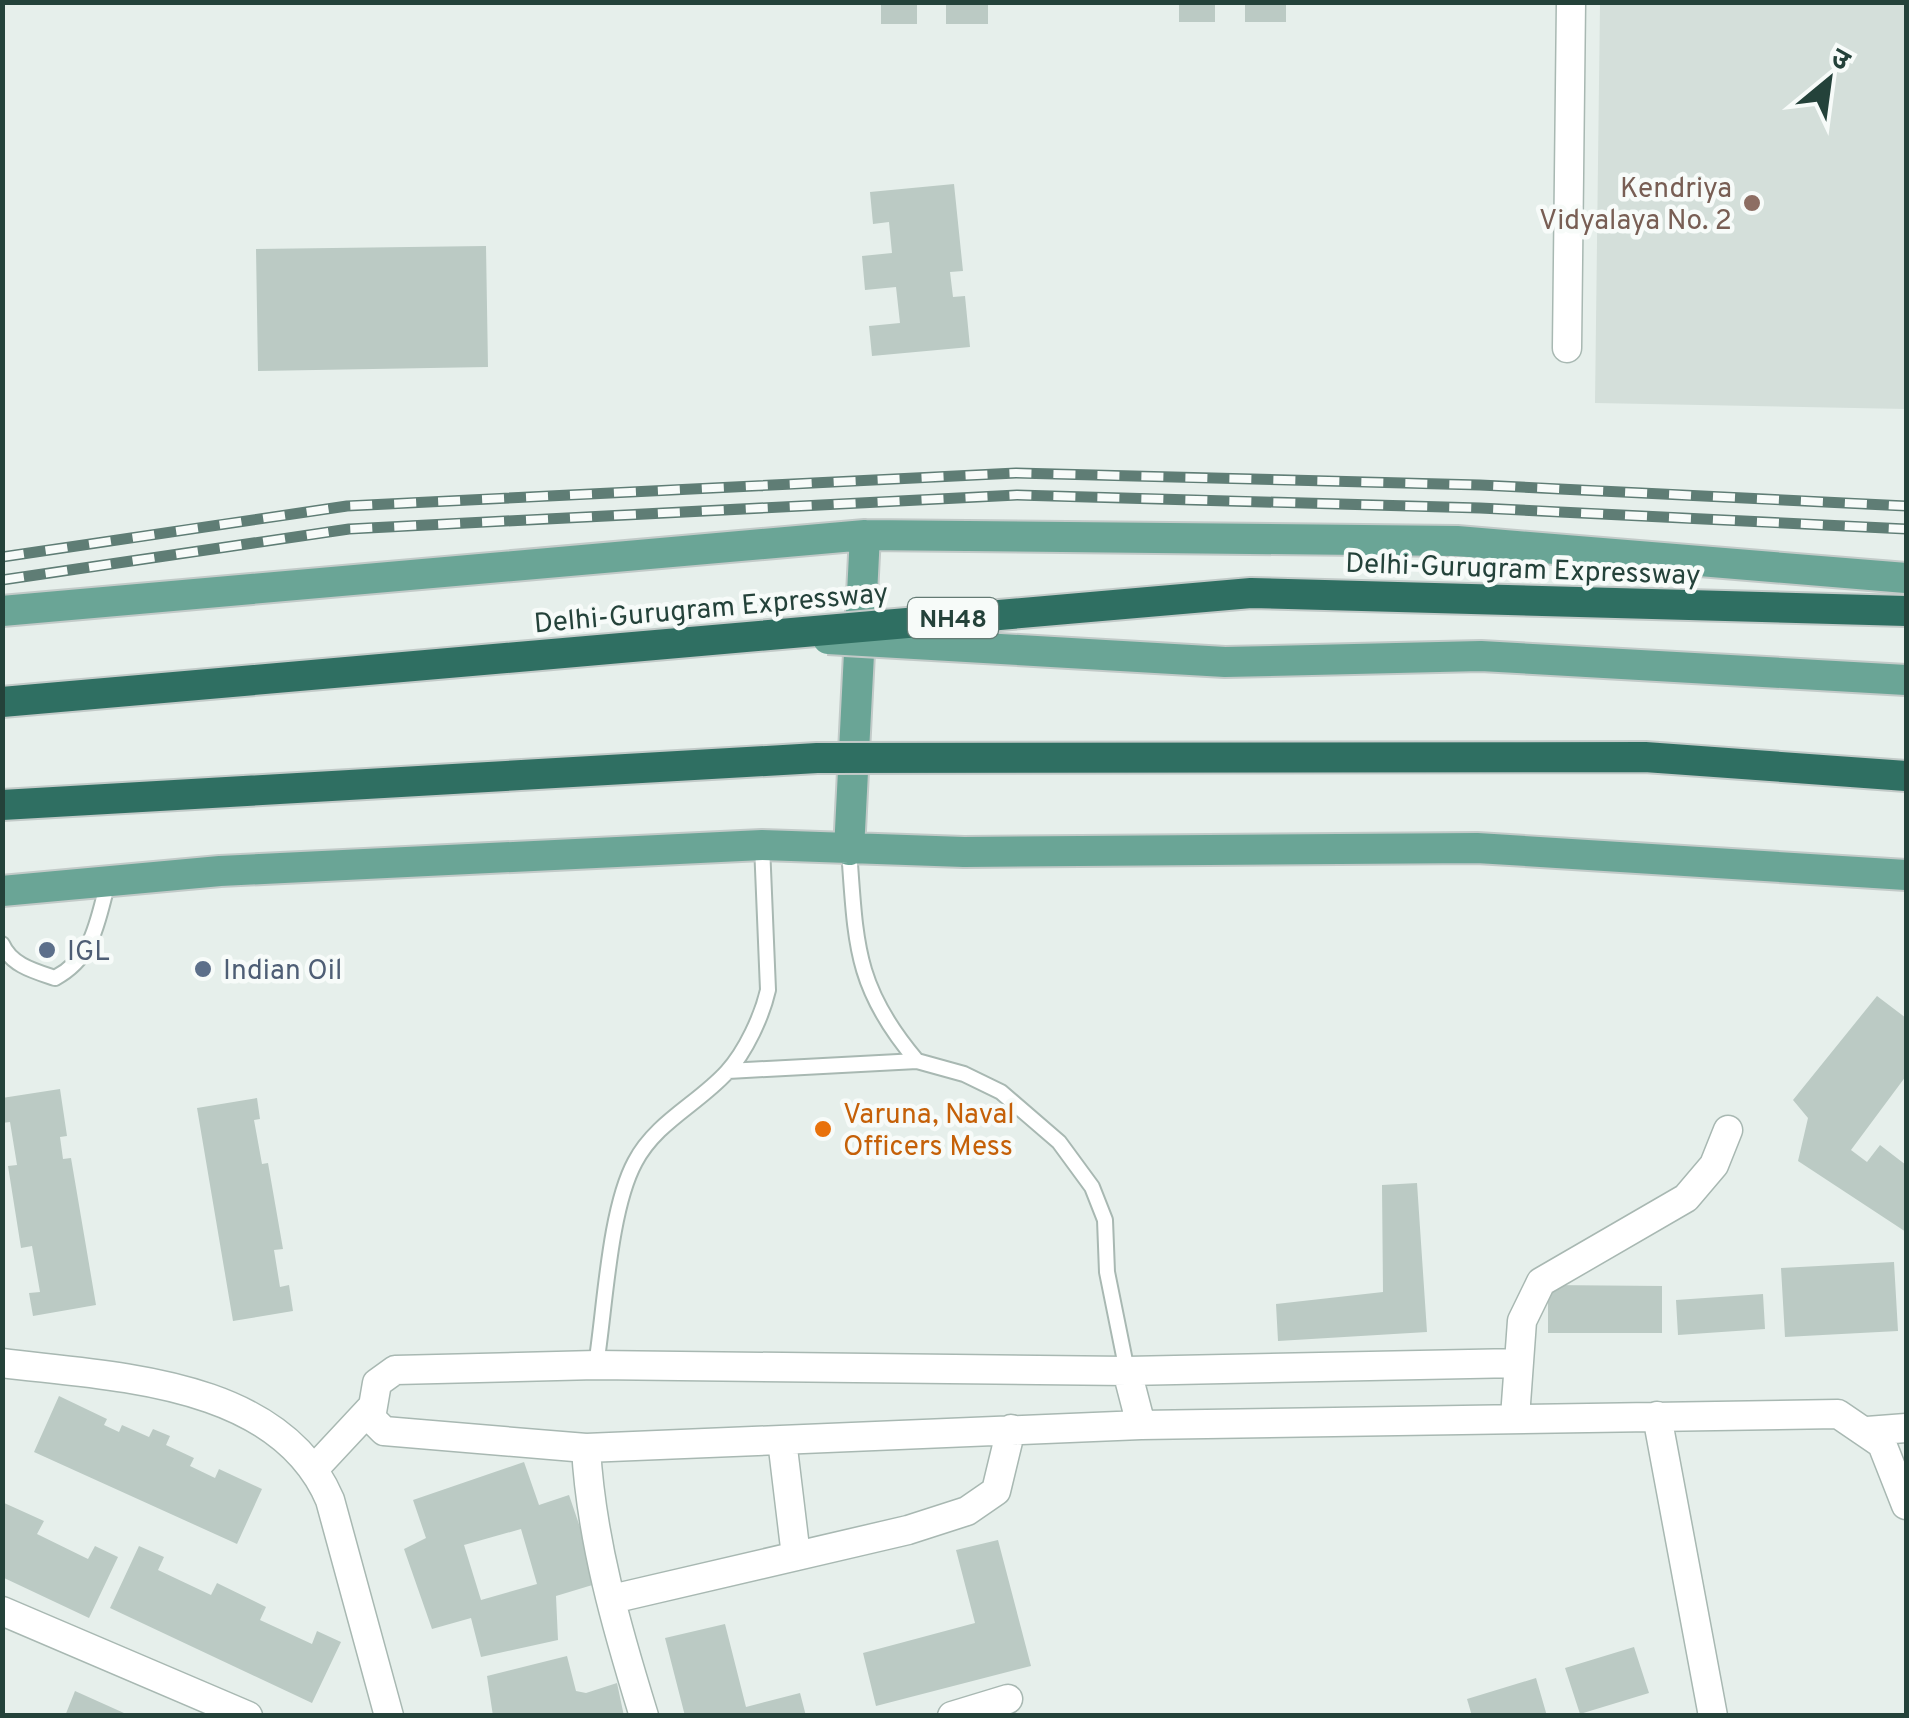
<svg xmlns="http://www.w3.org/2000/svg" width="1909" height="1718" viewBox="0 0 1909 1718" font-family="Overpass,'Noto Sans Devanagari',sans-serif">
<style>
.built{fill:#d4dfda}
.building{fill:#bbcac4;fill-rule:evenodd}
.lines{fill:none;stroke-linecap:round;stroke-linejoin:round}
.service-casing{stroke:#a8b8b2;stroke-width:18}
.minor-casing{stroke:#a8b8b2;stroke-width:31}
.primary-casing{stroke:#c2cac8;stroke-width:34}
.service{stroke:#fff;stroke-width:14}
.minor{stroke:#fff;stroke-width:28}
.primary{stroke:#6aa596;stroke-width:30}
.rail-casing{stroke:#5f7d75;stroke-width:11}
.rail{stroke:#f7fbf9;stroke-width:8;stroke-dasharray:22;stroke-linecap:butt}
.primary-bridge-casing{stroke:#c2cac8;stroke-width:34;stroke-linecap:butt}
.motorway-bridge-casing{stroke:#c2cac8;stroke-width:34;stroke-linecap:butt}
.primary-bridge{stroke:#6aa596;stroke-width:30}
.motorway-bridge{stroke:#2f6f62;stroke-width:30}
.education-dot{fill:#8d6e63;stroke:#f7fbf9;stroke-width:4}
.service-dot{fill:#5c6f8a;stroke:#f7fbf9;stroke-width:4}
.food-dot{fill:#e8710a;stroke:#f7fbf9;stroke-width:4}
.labels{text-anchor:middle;stroke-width:9;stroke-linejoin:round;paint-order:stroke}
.shield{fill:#f7fbf9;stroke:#637a73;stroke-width:2.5}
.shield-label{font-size:25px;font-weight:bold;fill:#24423a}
.education-label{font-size:28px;fill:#785e54;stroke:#f7fbf9;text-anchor:end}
.street-label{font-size:28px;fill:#24423a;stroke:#f7fbf9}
.service-label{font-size:28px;fill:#4e5e75;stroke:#f7fbf9;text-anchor:start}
.food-label{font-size:28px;fill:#c56008;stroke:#f7fbf9;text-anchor:start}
</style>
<rect width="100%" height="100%" fill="#e6efeb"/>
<path class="built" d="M1600 3H1906V409L1595 403Z"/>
<path class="building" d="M881 2H917V24H881Z
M946 2H988V24H946Z
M1179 2H1215V22H1179Z
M1245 2H1286V22H1245Z
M954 184 963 271 950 272 953 297 965 296 970 347 872 356 869 326 900 323 896 287 865 290 862 256 892 253 889 222 873 224 870 192Z
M486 246 488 367 258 371 256 249Z
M1877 996 1906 1018V1076L1851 1150 1867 1162 1880 1145 1906 1165V1232L1798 1161 1808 1118 1793 1100Z
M60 1089 67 1136 60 1137 63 1159 71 1158 96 1305 33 1316 29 1293 40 1292 32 1246 21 1248 8 1166 17 1165 10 1122 2 1123V1098Z
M257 1098 260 1119 254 1120 262 1164 268 1163 283 1249 274 1250 280 1287 289 1285 293 1311 233 1321 197 1108Z
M1417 1183 1427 1332 1278 1341 1276 1304 1383 1292 1382 1185Z
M1894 1262 1898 1331 1785 1337 1781 1268Z
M1548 1285 1662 1286V1333H1548Z
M1763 1294 1765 1329 1678 1335 1676 1300Z
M59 1396 107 1419 104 1425 119 1432 122 1425 149 1437 153 1429 170 1436 166 1445 194 1458 190 1466 215 1478 219 1469 262 1489 237 1544 34 1452Z
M524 1462 539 1505 569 1495 599 1583 556 1596 558 1640 481 1657 471 1618 432 1629 404 1549 426 1538 413 1500ZM521 1529 537 1584 481 1600 464 1545Z
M2 1502 44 1521 37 1534 88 1559 95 1546 118 1557 89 1618 2 1577Z
M998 1540 1031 1666 876 1706 863 1653 975 1623 956 1550Z
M139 1546 164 1557 158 1570 211 1595 217 1583 266 1607 260 1620 312 1644 317 1631 341 1642 312 1703 110 1608Z
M725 1624 746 1707 800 1693 806 1716H685L665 1638Z
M1634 1647 1649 1693 1580 1714 1565 1668Z
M567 1656 576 1691 586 1693 617 1683 624 1716H493L487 1676Z
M1536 1678 1547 1716H1472L1467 1699Z
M75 1691 124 1713 123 1716H65Z"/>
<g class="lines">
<defs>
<path id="service" d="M849 850C856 943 854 987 917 1061
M2 944C11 965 34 971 55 978 94 957 97 922 108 882
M728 1071 917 1061 964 1074 1001 1092 1059 1142 1092 1187 1105 1220 1107 1272 1127 1371
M596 1365C605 1309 609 1210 635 1162 656 1122 698 1104 727 1072 746 1051 762 1016 768 990L762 845"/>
<path id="minor" d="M1567 348 1571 2
M2 1363C114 1377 279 1380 330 1500L389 1716
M1519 1363 1127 1371 596 1365 395 1370 377 1383 371 1418 384 1431 586 1448 1141 1425 1838 1414 1882 1444 1906 1505
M1127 1371 1141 1425
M1657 1416 1713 1716
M1515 1417 1522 1321 1541 1282 1686 1198 1714 1165 1728 1130
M1867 1431 1906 1428
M782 1440 796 1556
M586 1448C591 1539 617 1629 644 1716
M316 1467 371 1408
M612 1599 908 1530 967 1511 996 1491 1011 1429
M2 1611 248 1716
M952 1716 1008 1699"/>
<path id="primary" d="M2 611 865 535 1457 541 1906 578
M849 850 865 535
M2 891 220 871 762 845 964 852 1477 848 1906 875"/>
</defs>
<use href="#service" class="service-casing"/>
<use href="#minor" class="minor-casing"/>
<use href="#primary" class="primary-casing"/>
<use href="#service" class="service"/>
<use href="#minor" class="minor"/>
<use href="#primary" class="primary"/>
<defs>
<path id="rail" d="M2 557 347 506 1016 473 1480 485 1906 506
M2 580 349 529 1017 495 1480 508 1906 529"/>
</defs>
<use href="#rail" class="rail-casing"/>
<use href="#rail" class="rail"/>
<defs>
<path id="primary-bridge" d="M828 639 1225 662 1481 656 1906 680"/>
<path id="motorway-bridge" d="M2 702 1251 593 1906 611
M2 805 817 758 1645 757 1906 776"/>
</defs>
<use href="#primary-bridge" class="primary-bridge-casing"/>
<use href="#motorway-bridge" class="motorway-bridge-casing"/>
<use href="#primary-bridge" class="primary-bridge"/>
<use href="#motorway-bridge" class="motorway-bridge"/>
</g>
<circle class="education-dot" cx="1752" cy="203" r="10"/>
<g class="service-dot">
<circle cx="47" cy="950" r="10"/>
<circle cx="203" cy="969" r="10"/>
</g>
<circle class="food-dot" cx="823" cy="1129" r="10"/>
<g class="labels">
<rect class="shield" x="908" y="598" width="90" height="40" rx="8"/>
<g class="shield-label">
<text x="953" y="627">NH48</text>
</g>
<g class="education-label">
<text x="1732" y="197">Kendriya<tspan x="1732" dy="32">Vidyalaya No. 2</tspan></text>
</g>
<g class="street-label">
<text transform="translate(1523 568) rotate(2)" y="10">Delhi-Gurugram Expressway</text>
<text transform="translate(711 607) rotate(-5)" y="10">Delhi-Gurugram Expressway</text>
</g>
<g class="service-label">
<text x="67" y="960">IGL</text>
<text x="223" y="979">Indian Oil</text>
</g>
<g class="food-label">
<text x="843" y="1123">Varuna, Naval<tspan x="843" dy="32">Officers Mess</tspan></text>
</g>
</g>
<rect width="1909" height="1718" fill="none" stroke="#24423a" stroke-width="10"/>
<g transform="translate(1829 80) rotate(29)" stroke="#f7fbf9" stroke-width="8" paint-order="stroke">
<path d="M0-8L18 38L0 25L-18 38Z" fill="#24423a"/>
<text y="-15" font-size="28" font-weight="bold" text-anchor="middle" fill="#24423a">उ</text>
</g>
</svg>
